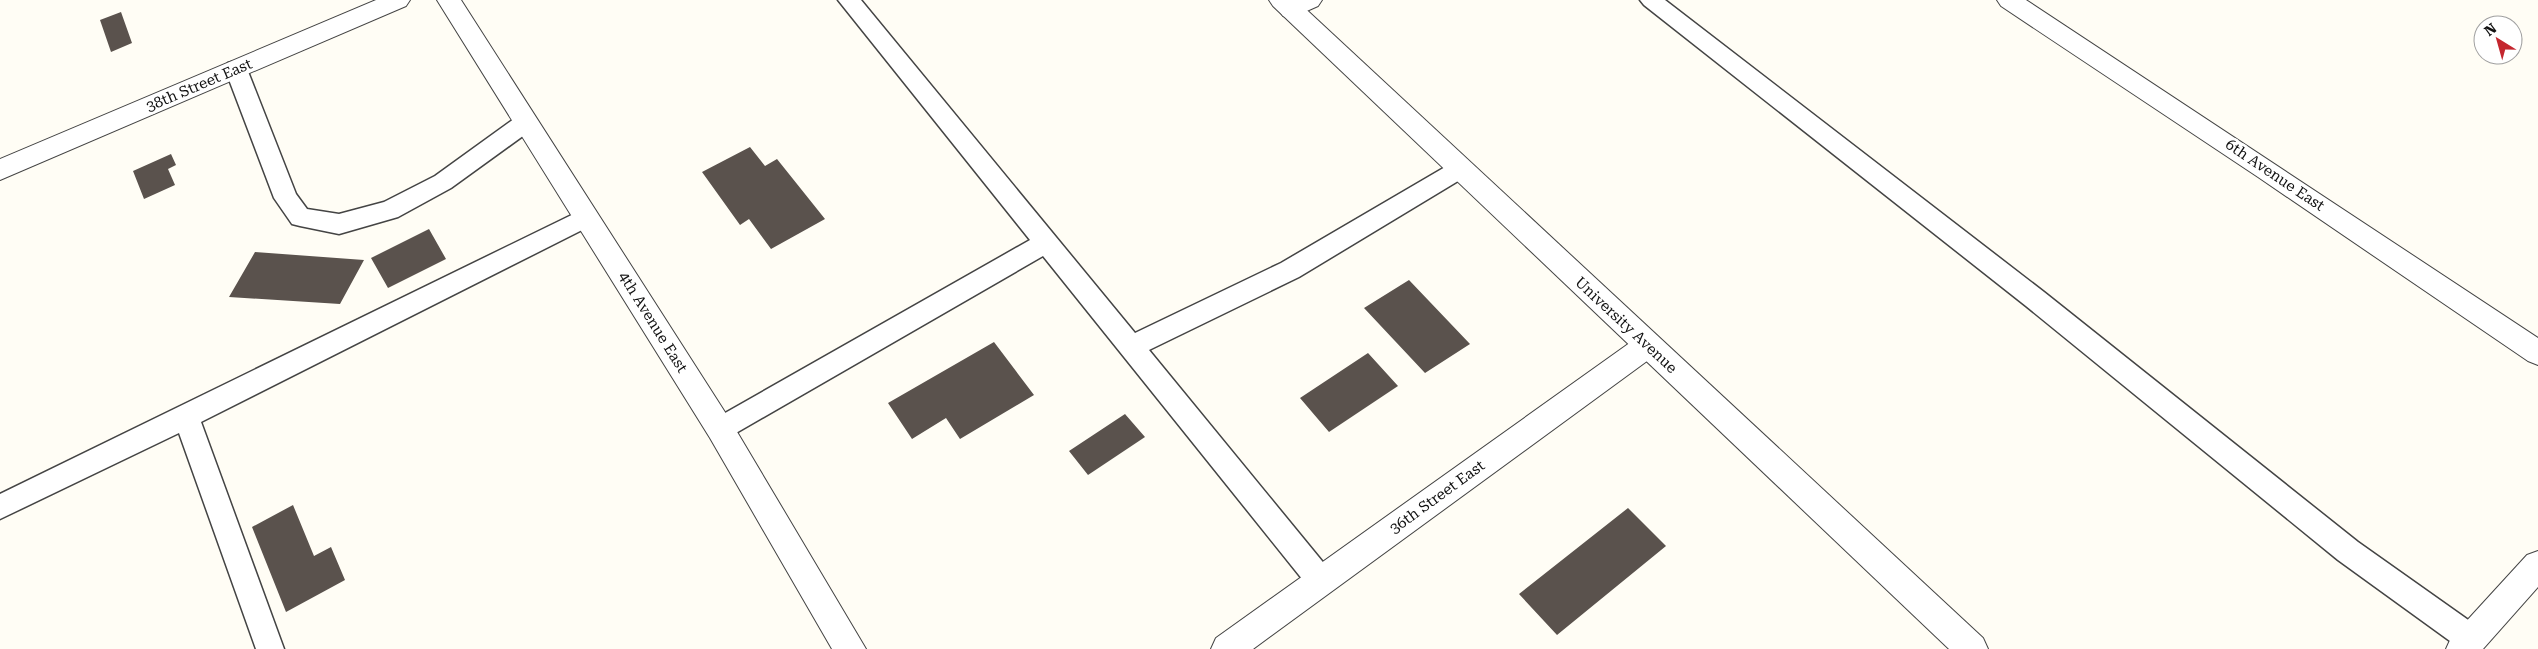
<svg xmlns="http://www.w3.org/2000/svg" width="2538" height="649" viewBox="0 0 2538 649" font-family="'Roboto Serif',serif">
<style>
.building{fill:#5a524d}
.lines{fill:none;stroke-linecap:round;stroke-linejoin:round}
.service-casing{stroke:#444;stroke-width:3}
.minor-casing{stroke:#444;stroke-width:2}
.tertiary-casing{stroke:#444;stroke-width:2}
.service{fill:#fff;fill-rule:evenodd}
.minor{fill:#fff;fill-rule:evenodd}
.tertiary{fill:#fff;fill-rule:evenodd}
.labels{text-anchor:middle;stroke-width:5;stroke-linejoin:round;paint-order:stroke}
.street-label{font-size:15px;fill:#111;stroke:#fff}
</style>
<rect width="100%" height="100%" fill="#fffdf5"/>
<path class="building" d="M121 12 132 43 111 52 100 20Z
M750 147 765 166 777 159 825 219 771 249 749 219 740 225 702 172Z
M171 154 176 165 168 169 175 185 144 199 133 171Z
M429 229 446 259 388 288 371 258Z
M255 252 364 260 340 304 229 297Z
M1409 280 1470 344 1425 373 1364 308Z
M994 342 1034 395 960 439 946 418 912 439 888 403Z
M1368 353 1398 386 1329 432 1300 398Z
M1125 414 1145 437 1088 475 1069 451Z
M293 505 314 556 331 547 345 580 286 612 252 527Z
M1628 508 1666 546 1557 635 1519 594Z"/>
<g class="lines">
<defs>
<path id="service" d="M838 0H861L1135 333 1281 263 1452 163 1460 160 1468 163 1472 169 1468 175 1299 277 1149 350 1331 572 1335 581 1331 590 1321 594 1311 590 1043 256 729 437 720 441 711 437 707 429 711 421 1030 240Z
M1640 0H1665L2044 292 2358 542 2481 629 2485 639 2481 649H2461L2338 560 2026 306 1644 5Z
M236 61 244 63 247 69 296 194 307 209 339 214 384 202 435 176 518 116 526 113 534 116 537 122 534 128 451 188 398 217 339 234 300 226 292 224 274 198 225 69 228 63Z
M586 208 594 210 598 217 594 224 201 422 284 649H256L179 433 0 519V494Z"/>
<path id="minor" d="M376 0H410L406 6 0 180V159Z
M437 0H461L730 420 866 649H832L710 438Z
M1291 0H1322L1318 6 1291 18 1283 16 1279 10 1283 4Z
M1997 0H2026L2538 338V365L2528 361 2258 177 2001 6Z
M1648 333 1658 337 1662 345 1658 353 1253 649H1211L1216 638 1638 337Z
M2538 551V587L2483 649H2446L2451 638 2527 555Z"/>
<path id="tertiary" d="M1269 0H1296L1983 638 1988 649H1949L1273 6Z"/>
</defs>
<use href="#service" class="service-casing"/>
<use href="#minor" class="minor-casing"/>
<use href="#tertiary" class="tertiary-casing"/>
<use href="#service" class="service"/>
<use href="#minor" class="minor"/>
<use href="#tertiary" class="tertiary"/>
</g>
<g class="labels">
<g class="street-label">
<text transform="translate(199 85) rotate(-23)" y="5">38th Street East</text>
<text transform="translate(2275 175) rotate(34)" y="5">6th Avenue East</text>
<text transform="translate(653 322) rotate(58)" y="5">4th Avenue East</text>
<text transform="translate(1626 325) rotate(43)" y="5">University Avenue</text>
<text transform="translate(1437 497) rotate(-36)" y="5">36th Street East</text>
</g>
</g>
<g transform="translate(2498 40) rotate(323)"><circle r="24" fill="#ffffff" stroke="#a0a0a0"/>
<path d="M0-4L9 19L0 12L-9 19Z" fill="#c4262e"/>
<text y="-8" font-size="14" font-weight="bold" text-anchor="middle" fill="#111111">N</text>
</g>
</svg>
